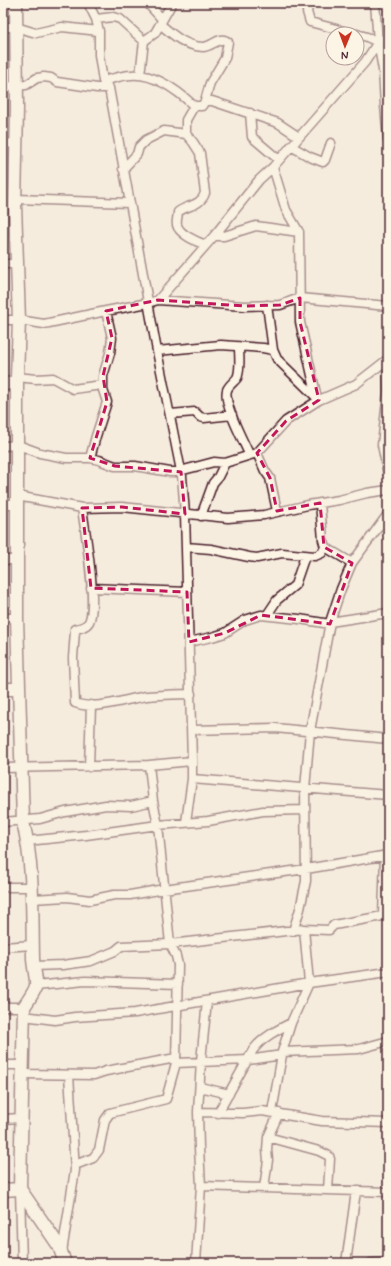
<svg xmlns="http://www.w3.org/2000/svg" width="391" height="1266" viewBox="0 0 391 1266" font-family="Mynerve,sans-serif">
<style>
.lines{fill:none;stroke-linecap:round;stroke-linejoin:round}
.street-casing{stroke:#4a1f2b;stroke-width:11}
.secondary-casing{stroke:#4a1f2b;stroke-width:15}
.street{stroke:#fcf5e5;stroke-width:8}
.secondary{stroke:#fcf5e5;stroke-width:12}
.marked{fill:none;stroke:#c2185b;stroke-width:3;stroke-dasharray:8 5;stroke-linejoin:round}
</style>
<rect width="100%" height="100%" fill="#f5ecde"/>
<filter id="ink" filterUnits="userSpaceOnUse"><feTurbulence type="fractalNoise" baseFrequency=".025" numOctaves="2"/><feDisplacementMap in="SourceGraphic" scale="8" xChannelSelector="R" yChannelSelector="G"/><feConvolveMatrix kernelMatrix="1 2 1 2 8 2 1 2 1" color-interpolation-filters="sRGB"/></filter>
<g filter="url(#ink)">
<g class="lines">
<defs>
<path id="street" d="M88 3 96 19 99 31V55L103 81 109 88 157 351 182 476 185 514 192 761V779L186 822
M149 3 150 6 162 19
M309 3 307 12 310 22 355 34
M375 3 378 42 383 70 385 106 388 140
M96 19 113 17 120 19 144 41
M160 24C173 35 185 46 203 47 212 47 220 35 228 42L225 58 210 83 205 101
M3 27H16L36 33 62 27 99 31
M357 34 367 37 378 42
M140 75 144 41 155 33 172 3
M103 81C112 79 122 75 131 75 154 73 178 91 194 106H202L205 101H212L278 123 299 137
M3 87 26 85 37 78 44 77 51 78 57 82 97 88H109
M194 106 186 120V134L193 142 200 153 205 193C201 206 187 205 178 212 178 216 176 221 177 225 179 234 197 242 206 245
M250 113 252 137 279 160
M3 144 15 143
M291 146 310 157 323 162 325 160 331 143
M273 167 286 210 299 232 300 322 317 398
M123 169 137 154 139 147 146 140 164 131 186 134
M16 199 129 203
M214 236H224L256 226 299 232
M3 264H16
M158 300 214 236 259 180 273 167 365 62 378 42 388 37
M267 305 273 350
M3 320H19L44 324 106 311 148 303 158 300 244 306 280 305 300 298 388 306
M239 347C239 356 241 370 237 378 234 382 229 385 227 390 223 404 243 440 249 454
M157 351 221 345 263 348 273 350 277 359 317 398
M387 360 388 391 382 445 388 474
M17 377 36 379 53 378 73 389 102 385
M170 414 195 412 200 417 204 418 232 415
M3 446 18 445 40 453 66 458H90L99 460 115 466H135L170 472H176L214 462 225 463 257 453 286 421 319 400 356 384 388 359
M257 453 265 471 270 478 277 511
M90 458 96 436 107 402 103 390V376L110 353 112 338 106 311
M17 496 82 508 122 507 228 518 264 515 308 505 339 500 367 493 388 490
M3 504H17
M82 508C85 531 98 604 89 622 86 627 80 628 75 629V631L73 658 75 703C95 711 126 699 147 696 161 695 176 694 191 694
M201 516 213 483 218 477 225 463
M186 547 211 549 249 557 257 558 282 553 315 556 322 553 325 547 323 540 320 503
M325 547 352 563
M3 560H17
M91 588 187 592
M267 615 277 600 295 585 305 556
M3 618H17
M330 622 388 613
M189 642 212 637 225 633 245 620 261 615 299 619 330 624
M192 730 275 728 388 739
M89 767 91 705
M3 768 149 765 192 761
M192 779 388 795
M3 822 40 819 65 812 106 805 131 806 153 801
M27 841 86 835 158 825 208 821 263 811 305 810
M3 887H31
M32 899 67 897 90 900 114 895H130L164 889 306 869 388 855
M383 916 385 855
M304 929 309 983
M293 931 300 909 306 881 305 789 310 731 330 622 341 589 352 563 388 514
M3 947 33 945
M33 966 63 965 91 961 115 951 121 946 170 944 304 929 329 930 334 925 388 915
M36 986 85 981 178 984
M3 1007H24
M24 1016 55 1020 75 1017 135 1013 309 983 388 972
M282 1052 291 1023 309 983
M176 1063 248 1060 282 1055V1052L359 1049 388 1041
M3 1065H23
M22 1074 94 1075 106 1071 176 1058
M200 1087 229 1094
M198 1112 243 1113 262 1111 322 1121 388 1123
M272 1112 282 1055
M218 1113 253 1050C263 1037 277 1030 291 1023
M3 1119 21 1118
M268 1137 319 1151 329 1156 330 1159 328 1190
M75 1165 93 1158 99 1150 105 1120 110 1113 166 1099 176 1063 178 965 176 956 170 944 158 825 153 801 149 765
M201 1186 388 1192
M264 1188 268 1160 267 1150 268 1137 279 1113
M20 1190 22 1263
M62 1252 75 1170 69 1075
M196 1263 201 1186 199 1148 198 1112 201 1061 207 1001
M346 1263 356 1191
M371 1263 388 1262"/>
<path id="secondary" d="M16 3 17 108 15 205 19 320 17 377V618L23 822C34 866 32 913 33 958 33 966 37 980 36 986 35 991 27 1002 24 1007L20 1189
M3 384 17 383
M3 689H19
M3 1190 20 1189 59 1246 65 1263"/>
</defs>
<use href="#street" class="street-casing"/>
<use href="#secondary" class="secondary-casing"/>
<use href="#street" class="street"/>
<use href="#secondary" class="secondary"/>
</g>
</g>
<path d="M0 0H391V1266H0ZM300 298V322L319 400 286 421 257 453 270 478 277 511 320 503 324 547 352 563 330 624 261 615 225 633 189 642 187 592 91 588 82 508 122 507 185 514 181 472 115 466 90 458 107 402 103 376 112 338 106 311 158 300 244 306 280 305Z" fill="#f5ecde" fill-opacity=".55" fill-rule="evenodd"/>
<path class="marked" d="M300 298V322L319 400 286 421 257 453 270 478 277 511 320 503 324 547 352 563 330 624 261 615 225 633 189 642 187 592 91 588 82 508 122 507 185 514 181 472 115 466 90 458 107 402 103 376 112 338 106 311 158 300 244 306 280 305Z"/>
<rect width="391" height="1266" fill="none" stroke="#fcf5e5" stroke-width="16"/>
<rect x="8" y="8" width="375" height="1250" fill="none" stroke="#4a1f2b" stroke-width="1.5" filter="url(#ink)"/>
<g transform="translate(345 46) rotate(181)"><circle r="19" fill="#fcf5e5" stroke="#b59f9b"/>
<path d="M0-3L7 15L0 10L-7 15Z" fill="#c8321e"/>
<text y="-6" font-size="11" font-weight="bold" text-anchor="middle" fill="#4a1f2b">N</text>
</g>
</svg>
